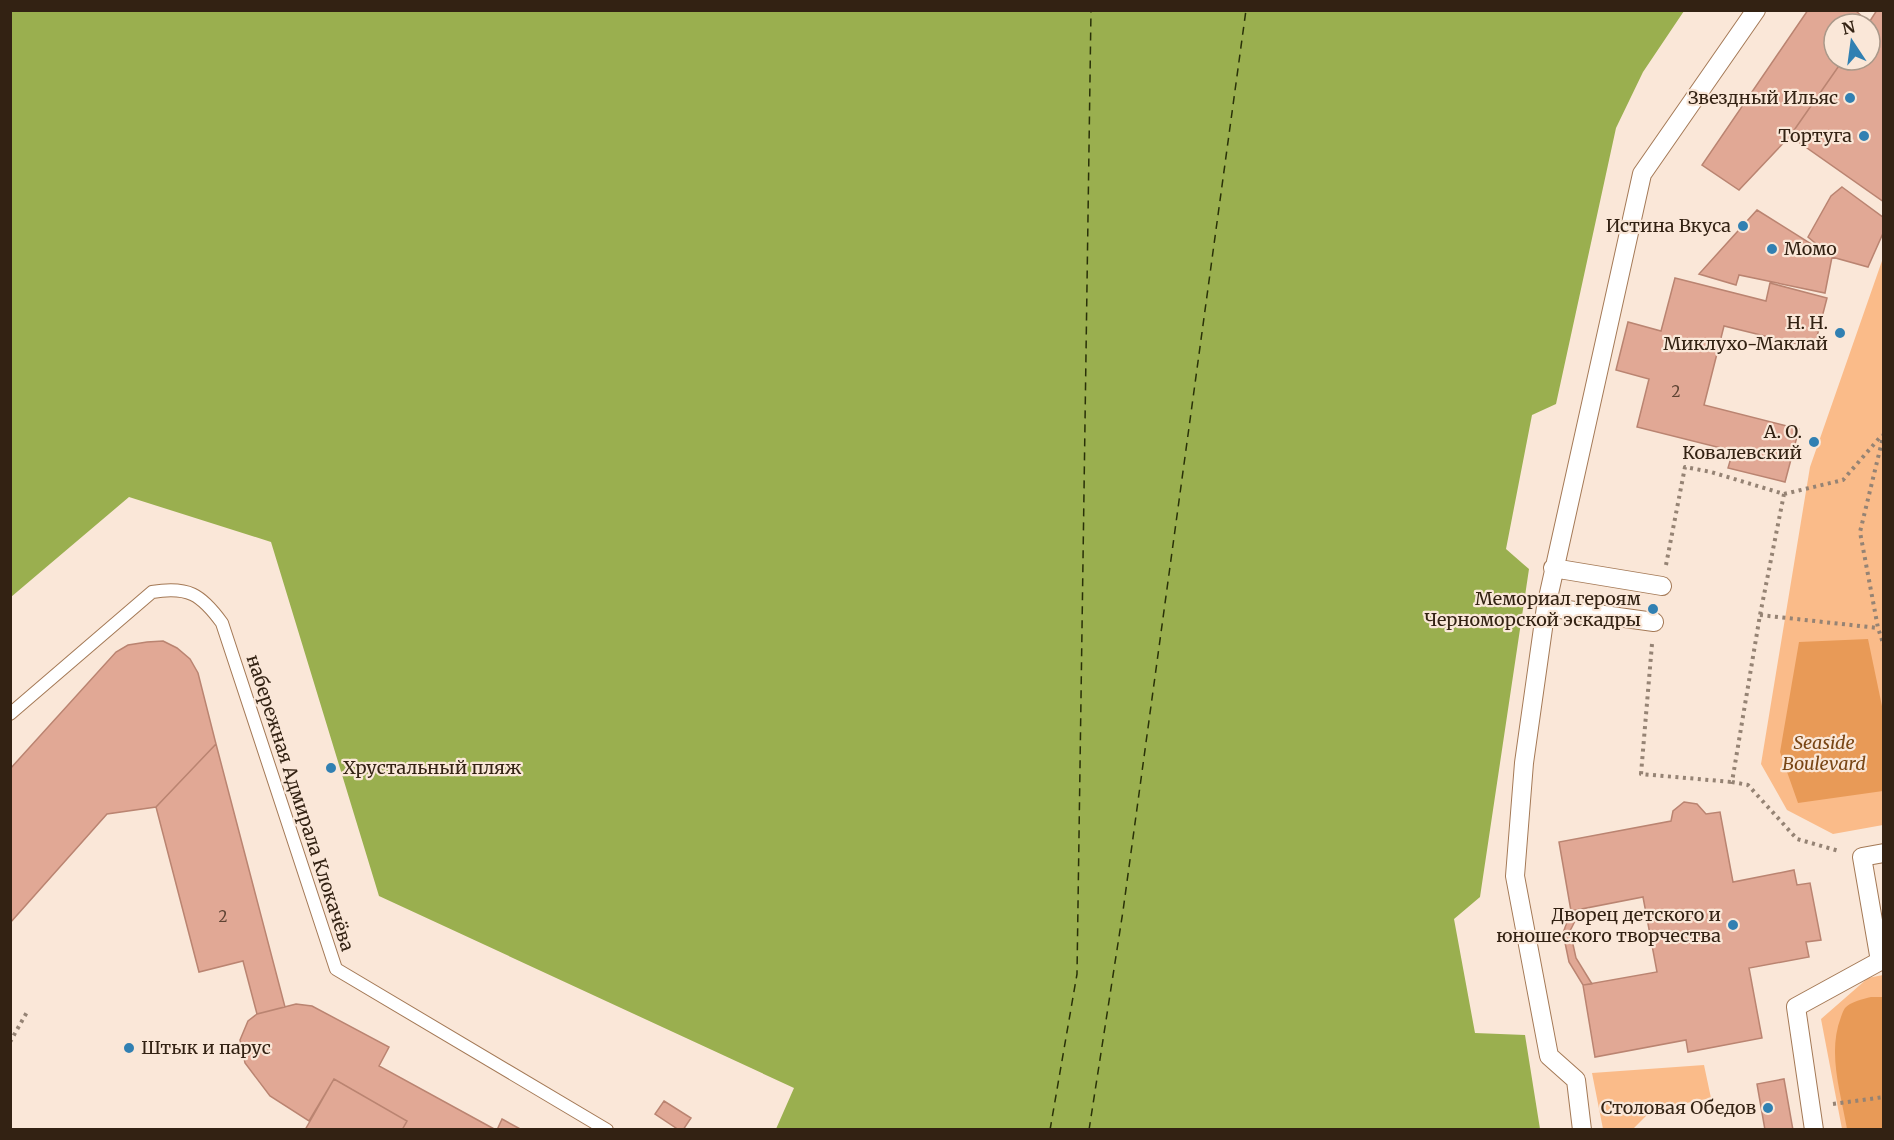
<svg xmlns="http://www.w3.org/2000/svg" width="1894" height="1140" viewBox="0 0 1894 1140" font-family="Merriweather,serif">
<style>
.green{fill:#fabb89}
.forest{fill:#e89a57}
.water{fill:#9aaf4f}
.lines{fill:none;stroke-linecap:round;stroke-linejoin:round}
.ferry{stroke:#293108;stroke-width:1.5;stroke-dasharray:8 6;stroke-linecap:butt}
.building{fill:#e1a895;stroke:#ba8471;stroke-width:1.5}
.service-casing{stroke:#a47956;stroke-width:14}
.pedestrian-casing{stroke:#a47956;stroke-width:20}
.path{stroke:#958374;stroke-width:4;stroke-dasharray:3 4.5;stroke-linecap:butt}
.service{stroke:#fff;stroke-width:12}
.pedestrian{stroke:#fff;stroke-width:18}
.poi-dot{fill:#3180b2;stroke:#fae7d8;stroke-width:2}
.labels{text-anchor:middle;stroke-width:4.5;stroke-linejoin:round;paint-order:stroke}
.number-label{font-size:15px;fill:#5e4434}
.poi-label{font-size:18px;fill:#332213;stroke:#fae7d8;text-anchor:end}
.park-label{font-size:18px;font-style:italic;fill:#794615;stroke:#fae7d8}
.street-label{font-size:18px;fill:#332213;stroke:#fae7d8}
</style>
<rect width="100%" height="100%" fill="#fae7d8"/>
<path class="green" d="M1883 258V825L1833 834 1787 810 1761 764 1810 467Z
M1883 975V1129H1842L1821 1019 1868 978Z
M1704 1065 1711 1098 1652 1110 1633 1129H1603L1592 1073Z"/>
<path class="forest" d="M1868 639 1883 711V791L1798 803 1780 752 1799 642Z
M1871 997H1883V1129H1847C1841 1093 1827 1053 1841 1017 1842 1014 1843 1011 1845 1008 1850 1002 1863 999 1871 997Z"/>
<path class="water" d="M11 10 1684 11 1643 72 1616 128 1556 404 1532 415 1506 549 1529 569 1480 897 1454 919 1475 1033 1525 1035 1540 1129H776L794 1088 379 896 271 542 129 497 11 597Z"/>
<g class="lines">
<path class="ferry" d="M1050 1130 1077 974 1091 10
M1089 1130 1123 911 1246 10"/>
</g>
<path class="building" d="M1808 10H1855L1869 23 1834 24V60H1843L1790 136 1739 190 1702 165Z
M1877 10H1884V202L1790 136 1843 60H1870V24H1868Z
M1842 187 1884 218V231L1868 267 1832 257 1808 237 1831 196Z
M1757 210 1832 257 1825 293 1739 275 1736 285 1699 274Z
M1675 278 1766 301 1770 283 1827 298 1814 348 1724 326 1704 405 1799 429 1785 482 1728 468 1733 451 1637 427 1649 379 1616 370 1628 322 1661 331Z
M163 641 177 648 190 659 198 673 216 744 156 807 107 814 10 923V769L116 652 128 645 147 642Z
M216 744 285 1007 257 1014 243 961 199 972 156 807Z
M1684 802 1697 804 1706 814 1720 812 1733 882 1794 870 1797 885 1810 883 1821 940 1806 942 1809 957 1749 968 1762 1038 1688 1052 1686 1040 1595 1057 1583 985 1657 972 1643 897 1571 911 1559 842 1671 821 1673 811Z
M1581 909 1570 931 1576 958 1592 984 1583 985 1569 962 1563 933 1571 911Z
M296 1004 312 1006 389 1047 379 1066 496 1130H402L407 1121 334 1079 309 1121 270 1096 245 1063 240 1040 248 1021 257 1014Z
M334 1079 407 1121 402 1130H305Z
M1784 1079 1793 1130H1765L1757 1084Z
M664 1101 691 1118 683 1130H679L655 1114Z
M502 1119 522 1130H497Z"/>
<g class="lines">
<defs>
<path id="service" d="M10 714 152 592C188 586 201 594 222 623L336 969 607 1130"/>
<path id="pedestrian" d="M1553 568 1662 586
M1546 607 1654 622
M1884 853 1862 857 1880 961H1884
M1582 1130 1576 1080 1549 1056 1515 876 1524 763 1546 607 1642 174 1756 10
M1814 1130 1796 1007 1880 961"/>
</defs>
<use href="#service" class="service-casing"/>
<use href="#pedestrian" class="pedestrian-casing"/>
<path class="path" d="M1884 433 1860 532 1878 628 1884 646
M1784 494 1843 480 1882 435
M1666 565 1685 467 1711 472 1784 494 1760 615 1732 782 1748 785 1797 839 1839 851
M1760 615 1878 628
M1652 644 1641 774 1732 782
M10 1042 27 1012
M1833 1104 1884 1097"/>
<use href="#service" class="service"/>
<use href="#pedestrian" class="pedestrian"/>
</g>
<g class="poi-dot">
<circle cx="1850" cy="98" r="6"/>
<circle cx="1864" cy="136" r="6"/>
<circle cx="1743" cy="226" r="6"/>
<circle cx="1772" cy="249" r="6"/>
<circle cx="1840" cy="333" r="6"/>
<circle cx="1814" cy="442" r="6"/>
<circle cx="1653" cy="609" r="6"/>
<circle cx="331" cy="768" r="6"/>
<circle cx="1733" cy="925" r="6"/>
<circle cx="129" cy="1048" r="6"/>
<circle cx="1768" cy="1108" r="6"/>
</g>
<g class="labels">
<g class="number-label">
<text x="1676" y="397">2</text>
<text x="223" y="922">2</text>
</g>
<g class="poi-label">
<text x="1838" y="104">Звездный Ильяс</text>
<text x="1852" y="142">Тортуга</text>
<text x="1731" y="232">Истина Вкуса</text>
<text x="1784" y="255" text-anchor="start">Момо</text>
<text x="1828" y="329">Н. Н.<tspan x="1828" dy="21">Миклухо-Маклай</tspan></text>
<text x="1802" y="438">А. О.<tspan x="1802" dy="21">Ковалевский</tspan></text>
<text x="1641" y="605">Мемориал героям<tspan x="1641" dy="21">Черноморской эскадры</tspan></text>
<text x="343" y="774" text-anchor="start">Хрустальный пляж</text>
<text x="1721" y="921">Дворец детского и<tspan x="1721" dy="21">юношеского творчества</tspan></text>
<text x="141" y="1054" text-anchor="start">Штык и парус</text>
<text x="1756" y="1114">Столовая Обедов</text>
</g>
<g class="park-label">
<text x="1824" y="749">Seaside<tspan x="1824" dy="21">Boulevard</tspan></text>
</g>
<g class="street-label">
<text transform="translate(300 803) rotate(72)" y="6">набережная Адмирала Клокачёва</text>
</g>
</g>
<rect width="1894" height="1140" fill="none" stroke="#332213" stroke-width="24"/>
<g transform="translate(1852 42) rotate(347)"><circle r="28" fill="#fae7d8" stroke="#aa9889" stroke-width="1.5"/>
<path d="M0-4.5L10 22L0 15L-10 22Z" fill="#3180b2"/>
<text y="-9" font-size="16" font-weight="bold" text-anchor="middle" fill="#332213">N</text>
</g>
</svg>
